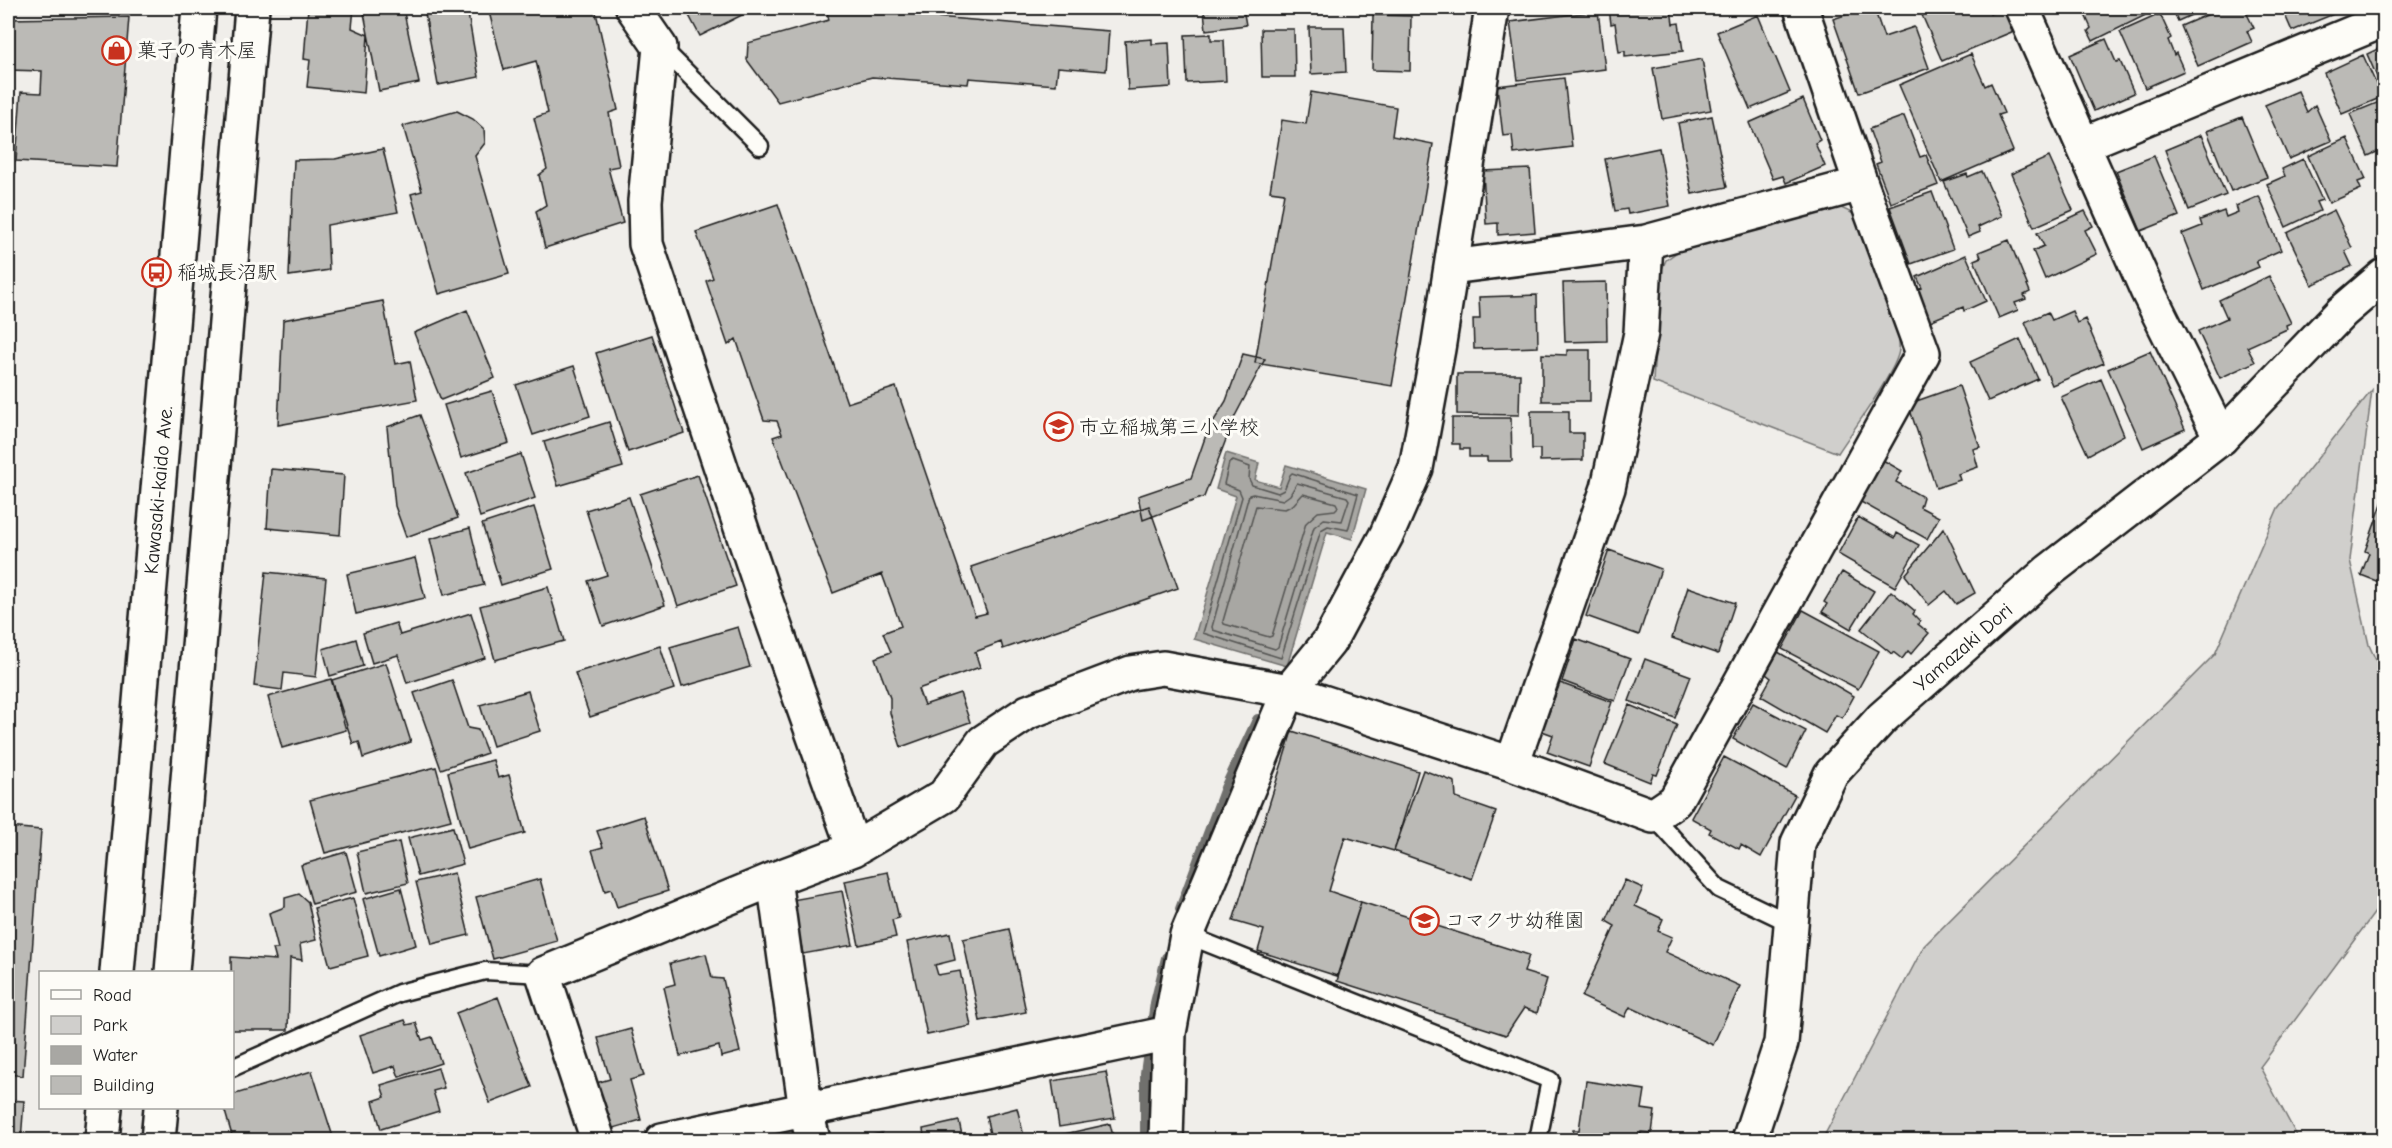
<svg xmlns="http://www.w3.org/2000/svg" width="2392" height="1148" viewBox="0 0 2392 1148" font-family="'Comic Neue','Klee One',sans-serif">
<style>
.green{fill:#d0cfcc;stroke:#767674;stroke-width:1.5}
.water{fill:#a8a7a3;stroke:#706f6d;stroke-width:1.5}
.lines{fill:none;stroke-linecap:round;stroke-linejoin:round}
.shore{stroke:#545452;stroke-width:1.5}
.stream{stroke:#706f6d;stroke-width:12}
.building{fill:#bbbab6;stroke:#1c1c1c;stroke-width:1.5}
.lane-casing{stroke:#1c1c1c;stroke-width:21}
.street-casing{stroke:#1c1c1c;stroke-width:38}
.secondary-casing{stroke:#1c1c1c;stroke-width:38}
.primary-casing{stroke:#1c1c1c;stroke-width:38}
.lane{stroke:#fdfcf7;stroke-width:16}
.street{stroke:#fdfcf7;stroke-width:33}
.secondary{stroke:#fdfcf7;stroke-width:33}
.primary{stroke:#fdfcf7;stroke-width:33}
.labels{text-anchor:middle;stroke-width:6;stroke-linejoin:round;paint-order:stroke}
.poi-label{font-size:20px;fill:#1c1c1c;stroke:#fdfcf7;text-anchor:start}
.street-label{font-size:20px;fill:#1c1c1c;stroke:#fdfcf7}
</style>
<rect width="100%" height="100%" fill="#f0eeea"/>
<filter id="ink" filterUnits="userSpaceOnUse"><feTurbulence type="fractalNoise" baseFrequency=".0167" numOctaves="2"/><feDisplacementMap in="SourceGraphic" scale="12" xChannelSelector="R" yChannelSelector="G"/><feConvolveMatrix kernelMatrix="1 2 1 2 8 2 1 2 1" color-interpolation-filters="sRGB"/></filter>
<g filter="url(#ink)">
<path class="green" d="M1835 205 1856 215C1868 246 1902 320 1899 350 1897 370 1851 433 1838 453L1653 382 1659 276 1666 260 1683 248Z
M2372 390 2350 560 2369 645 2384 678V900L2260 1067 2299 1140H1822L1924 946 2215 654 2278 508Z"/>
<path class="water" d="M1226 453 1259 463 1255 480 1279 487 1286 465 1366 489 1352 539 1327 532 1287 666 1194 639 1236 496 1216 489Z"/>
<g class="lines">
<path class="shore" d="M1233 461 1250 467 1249 479 1252 485 1278 493 1284 490 1290 475 1292 473 1358 494 1348 530 1328 526 1321 530 1281 658 1203 633 1242 497 1239 490 1224 484 1229 463Z
M1297 483 1347 497 1349 500 1342 521 1324 519 1314 527 1278 647 1275 649 1213 630 1212 627 1249 495 1253 494 1283 500 1290 495Z
M1303 494 1336 503 1338 507 1335 510 1318 512 1306 523 1272 636 1269 637 1224 624 1223 621 1256 506 1285 509 1293 505Z"/>
<path class="stream" d="M1181 909 1226 788 1258 720
M1146 1140V1073L1156 1003 1167 958"/>
</g>
<path class="building" d="M308 8H354L352 28 368 35 364 93 307 87 310 60 304 59Z
M363 8H403L419 83 379 91Z
M424 8H467L479 77 438 85Z
M488 8H595L618 110 609 113 619 166 608 168 623 223 545 248 536 211 546 205 539 175 547 169 534 118 548 113 536 61 504 70Z
M685 8H756L700 36Z
M826 8H922L924 16 1109 31 1106 71 1058 67 1056 85 969 78 968 84 872 77 778 102 747 60 748 43 829 20Z
M1209 8H1243L1246 25 1206 30 1204 11H1209Z
M1270 8H1305L1306 11 1270 13Z
M1609 8H1671L1673 24 1679 23 1683 51 1625 57V51L1619 52 1615 23 1611 24Z
M1866 8H1874L1884 37 1914 27 1929 68 1859 93 1833 19Z
M1919 8H1987L1990 14 2004 8 2014 31 1942 61Z
M2082 8H2152L2154 11 2093 41 2088 31 2091 28Z
M2172 8H2207L2178 21Z
M2223 8H2244L2254 28 2247 31 2252 42 2198 66 2181 26Z
M2282 8H2345L2346 9 2292 31Z
M1598 11 1605 69 1518 80 1510 22Z
M2160 14 2171 38 2168 40 2174 55 2176 53 2184 71 2145 88 2120 32Z
M1373 15 1411 16 1410 71 1372 70Z
M1758 15 1790 92 1750 109 1717 32Z
M129 17 117 167 16 161 21 92 41 93 42 71 8 70V19Z
M1309 27H1344L1346 72 1311 74Z
M1261 29H1294L1295 77H1262Z
M1211 34V40H1224L1226 81 1187 83 1185 35Z
M1152 39V44L1169 43 1171 87 1128 90 1125 41Z
M2106 39 2116 62 2120 61 2134 93 2094 111 2070 55Z
M2384 46V93L2367 54Z
M1971 54 1985 86 1991 83 2004 113 1998 115 2013 151 1941 182 1899 85Z
M2363 55 2382 97 2342 114 2324 73Z
M1702 59 1711 110 1662 119 1653 68Z
M1564 78 1572 147 1514 154 1512 135 1503 136 1497 86Z
M2298 91 2307 112 2315 105 2331 141 2289 159 2265 105Z
M1311 92 1396 107 1392 136 1433 144 1392 386 1255 363 1284 193 1270 191 1282 120 1306 124Z
M1803 99 1820 140 1815 143 1825 166 1786 183 1783 176 1773 179 1749 123Z
M2384 100V149L2368 156 2350 114Z
M457 111 473 119 484 129 485 143 475 156 509 274 439 294 411 194 422 191 403 126Z
M1712 116 1727 187 1692 194 1678 123Z
M1904 116 1920 157 1926 155 1938 185 1891 203 1876 164 1881 162 1869 129Z
M2242 117 2267 177 2231 191 2207 131Z
M2201 135 2226 195 2189 210 2165 150Z
M2347 138 2366 179 2358 182 2361 189 2329 203 2308 156Z
M1659 148 1670 206 1628 214 1627 209 1615 211 1605 159Z
M383 149 398 212 327 225 329 270 289 276 294 160 335 159Z
M2154 156 2179 216 2141 231 2116 171Z
M2049 157 2073 210 2034 227 2011 174Z
M2303 159 2322 200 2316 202 2320 211 2286 227 2267 184 2285 176 2282 169Z
M1530 169 1535 232 1498 235V223L1486 224 1483 171Z
M1982 171 2002 216 1978 227 1980 232 1968 237 1944 182 1967 174 1968 177Z
M1932 192 1953 249 1911 264 1890 207Z
M2259 196 2281 250 2256 261 2259 267 2204 290 2182 234 2202 226 2200 220 2224 211 2226 217 2238 212 2236 206Z
M778 204 847 403 896 387 975 616 987 613 971 567 1149 506 1178 588 1003 649 1001 642 975 652 980 667 918 689 924 705 960 693 970 722 901 747 890 713V698L875 658 891 652 883 633 901 626 882 574 833 593 773 437 782 434 777 421 764 420 736 339 728 345 706 281 713 278 696 232Z
M2334 210 2352 248 2345 251 2352 266 2312 285 2287 233Z
M2085 211 2093 226 2085 230 2097 254 2045 279 2033 251 2044 246 2037 233Z
M2009 240 2030 292 2024 295 2026 299 2015 303 2018 310 1999 318 1974 260 1981 257 1979 252Z
M1966 255 1986 301 1964 311 1963 307 1930 321 1917 290 1922 288 1917 277Z
M2269 276 2291 323 2286 325 2287 329 2247 347 2255 362 2220 378 2198 331 2227 318 2219 300Z
M1606 282 1607 341 1565 342 1563 283Z
M1537 295 1538 347 1474 349 1473 319H1480L1479 297Z
M383 301 395 364 410 361 417 400 278 425 283 320Z
M467 310 495 378 441 400 414 333Z
M2072 311 2077 323 2085 319 2104 363 2052 385 2025 322 2048 312 2052 320Z
M652 335 684 433 628 452 596 353Z
M2020 339 2038 379 1988 401 1970 362Z
M1567 350H1590V401H1542V354L1567 355Z
M2150 351 2185 429 2143 448 2108 369Z
M1243 354 1265 359 1235 416 1204 497 1143 520 1138 496 1191 478 1207 432 1226 401Z
M574 366 590 416 533 435 516 385Z
M1457 374H1520L1519 415 1457 414Z
M2101 379 2124 435 2088 455 2061 397Z
M1959 386 1980 447 1973 449 1978 467 1958 474 1960 480 1936 488 1908 404Z
M492 391 509 443 461 458 444 405Z
M1531 411H1569V433H1583V460L1540 461V449H1532Z
M420 415 458 518 406 537 395 506 387 427Z
M1452 418H1511L1512 461H1487V457H1469V449H1460V444H1452Z
M609 422 623 467 558 486 544 442Z
M521 454 535 498 480 517 466 473Z
M1881 459 1902 471 1896 482 1923 497 1920 507 1939 517 1927 539 1859 501Z
M271 469 344 475 340 535 267 528Z
M698 475 736 586 678 606 640 494Z
M629 497 665 605 603 626 588 581 607 575 586 510Z
M2384 498V577L2382 576 2379 582 2361 575 2369 553 2365 551Z
M534 507 553 569 501 585 482 524Z
M1858 517 1895 538 1897 533 1919 545 1895 587 1838 554Z
M470 528 484 585 444 595 430 539Z
M1944 528 1975 593 1956 604 1946 591 1929 605 1905 575Z
M1609 550 1661 569 1639 635 1586 616Z
M415 558 425 598 356 614 347 574Z
M266 572 326 578 316 677 284 673 282 690 254 686Z
M1842 572 1874 591 1851 629 1822 612 1827 604 1824 602Z
M548 587 564 641 495 660 480 606Z
M1688 587 1735 603 1718 654 1672 638Z
M1891 591 1915 611 1913 614 1920 621 1918 624 1929 633 1911 654 1908 651 1902 659 1893 652 1892 654 1861 629Z
M1803 610 1879 651 1858 689 1782 649Z
M471 613 485 658 407 683 398 655 372 663 363 633 396 623 400 635Z
M738 627 750 667 682 687 670 647Z
M356 639 363 666 330 676 323 649Z
M1576 639 1630 659 1615 701 1562 681Z
M660 646 674 689 590 717 575 673Z
M1778 652 1854 696 1842 718 1836 715 1825 733 1761 696 1771 678 1766 674Z
M1645 659 1691 676 1675 718 1629 701Z
M386 663 411 742 363 758 359 742 353 744 332 680Z
M331 679 346 730 282 748 268 697Z
M452 680 468 728 478 730 487 753 441 769 414 693Z
M1560 683 1612 702 1589 767 1547 752 1553 735 1542 731Z
M528 691 540 731 493 746 480 705Z
M1753 703 1806 731 1787 769 1733 739Z
M1629 705 1677 725 1657 775 1653 774 1650 782 1605 764Z
M1292 731 1418 771 1394 851 1345 837 1329 891 1361 902 1337 976 1258 951 1264 930 1233 921Z
M1724 757 1795 795 1761 857 1741 845 1739 849 1709 833 1711 829 1691 818Z
M493 760 498 778 509 775 525 833 468 849 448 772Z
M436 767 451 820 325 853 310 800Z
M1423 770 1455 782 1456 798 1496 812 1472 879 1394 851Z
M644 816 668 891 617 907 611 889 605 891 592 850 603 847 597 831Z
M8 827 41 830 23 1076 8 1074Z
M453 827 463 864 418 876 408 838Z
M399 842 408 883 366 893 357 852Z
M346 852 357 892 312 904 301 865Z
M888 872 899 918 892 920 896 937 859 945 845 881Z
M454 873 469 935 432 944 416 882Z
M540 879 557 941 493 959 476 897Z
M1625 880 1643 888 1635 906 1663 919 1658 931 1672 937 1665 952 1740 986 1713 1045 1630 1007 1625 1017 1582 997 1615 926 1606 921Z
M401 888 416 945 379 956 363 899Z
M842 891 853 945 803 954 792 900Z
M299 894 308 902 316 940 300 944 302 960 290 958 288 1030H232L231 957 276 960 273 949H278L269 913 285 907V898Z
M353 898 368 956 330 966 314 908Z
M1361 902 1529 955 1524 972 1547 979 1537 1013 1524 1008 1506 1035 1337 981Z
M1009 929 1026 1012 980 1021 963 939Z
M950 933 955 960 935 965 938 975 960 971 971 1026 927 1035 907 942Z
M706 954 712 978 723 979 740 1052 721 1057 719 1046 680 1056 664 987 675 984 670 963Z
M498 997 532 1087 490 1103 456 1013Z
M405 1020 407 1025 416 1023 422 1040 432 1037 441 1063 399 1077 395 1066 373 1073 360 1035Z
M631 1029 644 1076 630 1080 641 1120 610 1129 596 1083 610 1079 598 1038Z
M438 1068 444 1088 433 1091 439 1111 381 1129 373 1101 385 1097 381 1085Z
M312 1071 334 1140H227L233 1139 224 1108H232V1095Z
M1106 1072 1115 1118 1059 1127 1052 1081Z
M1586 1081 1645 1090 1642 1109 1655 1111 1652 1133 1641 1132 1640 1140H1572L1573 1130H1579Z
M8 1100 24 1101 21 1140H8Z
M1017 1108 1025 1140H978V1137L990 1134 986 1116Z
M959 1121 963 1140H908L924 1136 923 1129Z
M1110 1124 1114 1140H1052L1051 1137Z
M439 1132 442 1140H412Z
M882 1133 884 1140H844Z"/>
<g class="lines">
<defs>
<path id="lane" d="M661 47 760 146
M1653 816 1719 889 1790 923
M1187 935 1550 1080 1538 1140
M232 1068 399 993 485 971 543 974"/>
<path id="street" d="M633 8 660 47 645 201 646 244 764 596 854 849
M2022 8 2147 290 2221 438
M2084 144 2384 20
M1451 267 1646 242 1861 184
M1512 764 1608 488 1641 333 1646 242
M774 879 806 1111 813 1140
M598 1140 543 974 774 879 854 849 944 796 983 742 1028 712 1131 673 1163 668 1289 691 1512 764 1653 816 1675 801 1923 353 1861 184 1801 8
M662 1140 1169 1033
M1166 1140 1169 1033 1187 935 1289 691 1329 642 1387 534 1416 468 1438 349 1492 8"/>
<path id="secondary" d="M1749 1140 1781 1043 1798 843 1831 774 1882 718 2049 571 2221 438 2342 312 2384 276"/>
<path id="primary" d="M117 972 199 8
M172 972 252 8
M102 1140 105 1108
M158 1140 161 1108"/>
</defs>
<use href="#lane" class="lane-casing"/>
<use href="#street" class="street-casing"/>
<use href="#secondary" class="secondary-casing"/>
<use href="#primary" class="primary-casing"/>
<use href="#lane" class="lane"/>
<use href="#street" class="street"/>
<use href="#secondary" class="secondary"/>
<use href="#primary" class="primary"/>
</g>
</g>
<defs>
<symbol id="shop-ring" viewBox="-11 -11 22 22"><circle r="9.5" fill="#fdfcf7" stroke="#c8321e" stroke-width="1.5"/><path d="M-5-2.5h2.3a2.7 3.5 0 0 1 5.4 0H5L5.5 6h-11ZM-1.5-2.5h3a1.5 2.3 0 0 0-3 0Z" fill="#c8321e"/></symbol>
<symbol id="bus-ring" viewBox="-11 -11 22 22"><circle r="9.5" fill="#fdfcf7" stroke="#c8321e" stroke-width="1.5"/><path d="M-5-6H5V4H4V6H2V4H-2V6H-4V4H-5ZM-3.5-4V0h7V-4ZM-3.5 1.2v1.5H-2V1.2ZM2 1.2v1.5H3.5V1.2Z" fill="#c8321e"/></symbol>
<symbol id="school-ring" viewBox="-11 -11 22 22"><circle r="9.5" fill="#fdfcf7" stroke="#c8321e" stroke-width="1.5"/><path d="M0-5L7-2L0 1L-7-2ZM-4 1L0 2.5L4 1V4Q0 6-4 4Z" fill="#c8321e"/></symbol>
</defs>
<g fill-rule="evenodd">
<use href="#shop-ring" x="100" y="34" width="33" height="33"/>
<use href="#bus-ring" x="140" y="256" width="33" height="33"/>
<use href="#school-ring" x="1042" y="410" width="33" height="33"/>
<use href="#school-ring" x="1408" y="904" width="33" height="33"/>
</g>
<g class="labels">
<g class="poi-label">
<text x="137" y="57">菓子の青木屋</text>
<text x="177" y="279">稲城長沼駅</text>
<text x="1079" y="434">市立稲城第三小学校</text>
<text x="1445" y="927">コマクサ幼稚園</text>
</g>
<g class="street-label">
<text transform="translate(158 490) rotate(-85)" y="7">Kawasaki-kaido Ave.</text>
<text transform="translate(1963 647) rotate(-41)" y="7">Yamazaki Dori</text>
</g>
</g>
<rect width="2392" height="1148" fill="none" stroke="#fdfcf7" stroke-width="30"/>
<rect x="15" y="15" width="2362" height="1118" fill="none" stroke="#1c1c1c" stroke-width="2" filter="url(#ink)"/>
<rect x="39" y="971" width="195" height="138" fill="#fdfcf7" stroke="#a3a29f" stroke-width="1.5"/>
<rect x="51" y="990" width="30" height="9" fill="#fdfcf7" stroke="#a3a29f" stroke-width="1.5"/>
<text x="93" y="1001" font-size="18" fill="#1c1c1c">Road</text>
<rect x="51" y="1016" width="30" height="18" fill="#d0cfcc" stroke="#a3a29f" stroke-width="1.5"/>
<text x="93" y="1031" font-size="18" fill="#1c1c1c">Park</text>
<rect x="51" y="1046" width="30" height="18" fill="#a8a7a3" stroke="#a3a29f" stroke-width="1.5"/>
<text x="93" y="1061" font-size="18" fill="#1c1c1c">Water</text>
<rect x="51" y="1076" width="30" height="18" fill="#bbbab6" stroke="#a3a29f" stroke-width="1.5"/>
<text x="93" y="1091" font-size="18" fill="#1c1c1c">Building</text>
</svg>
